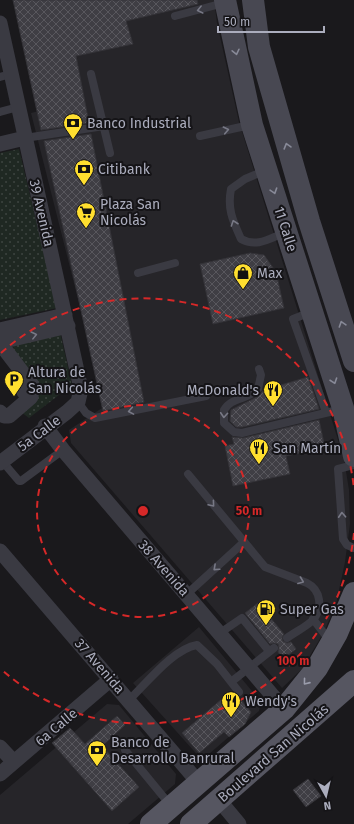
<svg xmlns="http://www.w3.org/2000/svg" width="354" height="824" viewBox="0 0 354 824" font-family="'Fira Sans',sans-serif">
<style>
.built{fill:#262529}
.green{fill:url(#green-dots)}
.building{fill:url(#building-cross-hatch);stroke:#343338}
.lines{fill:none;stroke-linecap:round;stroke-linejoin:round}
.lane{stroke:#3a3a42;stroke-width:8}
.street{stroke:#3a3a42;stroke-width:15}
.secondary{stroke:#484852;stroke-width:22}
.primary{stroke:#565661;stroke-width:22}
.oneway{stroke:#787986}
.oneway2{stroke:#888a98}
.oneway3{stroke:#9a9cab}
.ring{fill:none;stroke:#d62828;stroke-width:2;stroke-dasharray:7 5}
.labels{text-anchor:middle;stroke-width:4;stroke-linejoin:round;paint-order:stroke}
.poi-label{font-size:14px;fill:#abadbd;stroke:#151417;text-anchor:start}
.street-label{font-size:14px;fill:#abadbd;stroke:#151417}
.centre{fill:#d62828;stroke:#151417;stroke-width:2}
.ring-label{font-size:12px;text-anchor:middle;font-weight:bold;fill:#d62828;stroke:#151417;stroke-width:4;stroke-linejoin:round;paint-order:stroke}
</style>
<defs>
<pattern id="green-dots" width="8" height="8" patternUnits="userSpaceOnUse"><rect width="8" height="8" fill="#1f2822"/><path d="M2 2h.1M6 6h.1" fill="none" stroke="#3d4440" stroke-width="1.8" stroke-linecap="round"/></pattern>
<pattern id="building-cross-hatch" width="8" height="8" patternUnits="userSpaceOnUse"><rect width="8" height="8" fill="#3f3e44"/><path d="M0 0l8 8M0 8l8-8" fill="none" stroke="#58575d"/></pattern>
</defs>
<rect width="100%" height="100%" fill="#1a191c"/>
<path class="built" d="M17 0H214L217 23 239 122 344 459 349 490 350 524 345 562 336 604 324 632 302 669 282 688 71 443 69 430 105 406 31 113 43 110Z
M199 627 261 702 259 711 202 760 133 683Z
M107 704 119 705 176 774 175 784 128 824H0V795Z"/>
<path class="green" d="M19 149 57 308 0 320V153Z
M60 332 72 385 29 418 21 412 32 402 13 350 14 342Z"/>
<path class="building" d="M13 0H197L198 4 126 21 133 44 76 56 89 123 41 130Z
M91 134 144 402 103 411 44 141Z
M250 253 264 255 276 272 284 308 213 324 200 264Z
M308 377 319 409 242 427H236L230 421 231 410 257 397 264 390Z
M319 420 325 448 286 456 290 474 233 486 225 446 234 444 232 437 243 438Z
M258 603 284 634 282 638 283 641 287 643 291 642 296 649 283 659 278 652 279 648 278 644 274 643 270 644 245 613Z
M222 699 232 701 240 699 251 712 245 724 229 737 224 732 199 753 182 733Z
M117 716 125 725 102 746 139 787 112 811 52 743 70 728 85 744Z
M308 779 321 796 306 807 293 790Z"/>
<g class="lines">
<path class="lane" d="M175 16 224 3
M91 74 110 153
M0 77 11 74
M0 112 18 107
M200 136 250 125
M25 138 104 126
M266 170 245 179 231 189C227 209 233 221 241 239 257 248 270 238 286 232
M138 273 175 263
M311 312 293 319 326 412
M259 369 261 375 258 389C248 400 231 397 224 410V423L234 432 242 433 342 409
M78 402 86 413 95 418 206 396
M2 461 19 481H21L63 450
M354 465 338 469 343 539 347 545 354 548
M188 474 265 567 307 583C321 590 323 608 313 620 306 627 295 632 287 638
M187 594 244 542
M313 619 330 641
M220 633 242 618 269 651
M231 682 274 648
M129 700C147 683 173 649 197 645L217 664 239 692
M125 750 171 806"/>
<path class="street" d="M0 23 81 389 78 402 67 412 0 463
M0 144 25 138
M0 330 65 315
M0 342 68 326
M0 343 32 385V387L24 392
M0 412 4 416H9L31 397 32 387
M45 426 63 450 284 709
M0 551 199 783
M0 747 14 762
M0 774 111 679
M219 800 239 824"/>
<path class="secondary" d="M225 0 252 125 343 408 354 456
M253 0 259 47 309 221 354 361"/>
<path class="primary" d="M151 824 284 709 317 668 337 633 354 593
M191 824 354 681"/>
</g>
<defs><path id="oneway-chevron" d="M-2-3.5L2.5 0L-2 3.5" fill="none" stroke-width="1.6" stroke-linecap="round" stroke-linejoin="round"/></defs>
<g class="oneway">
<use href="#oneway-chevron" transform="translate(200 10) rotate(166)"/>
<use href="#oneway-chevron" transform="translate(226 130) rotate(-12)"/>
<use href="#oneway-chevron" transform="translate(234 223) rotate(-109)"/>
<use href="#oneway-chevron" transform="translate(34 335) rotate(-14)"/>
<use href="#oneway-chevron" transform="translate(131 411) rotate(170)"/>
<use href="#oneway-chevron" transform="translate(224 415) rotate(94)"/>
<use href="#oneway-chevron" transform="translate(212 504) rotate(50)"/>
<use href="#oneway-chevron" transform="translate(342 515) rotate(-93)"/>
<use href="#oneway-chevron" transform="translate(216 568) rotate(138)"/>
<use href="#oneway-chevron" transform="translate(301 581) rotate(21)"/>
</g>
<g class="oneway2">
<use href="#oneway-chevron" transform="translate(236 52) rotate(77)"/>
<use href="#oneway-chevron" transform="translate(287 146) rotate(-106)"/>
<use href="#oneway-chevron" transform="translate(274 191) rotate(72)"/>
<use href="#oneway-chevron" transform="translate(342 324) rotate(-108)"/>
<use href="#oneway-chevron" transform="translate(334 381) rotate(71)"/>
</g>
<use class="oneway3" href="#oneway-chevron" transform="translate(306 682) rotate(129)"/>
<g class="ring">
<circle cx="143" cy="511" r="106"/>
<path d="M354 533A212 212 0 0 1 1 669M1 353A212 212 0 0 1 354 489"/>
</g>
<defs>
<symbol id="bank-pin" viewBox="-11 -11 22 30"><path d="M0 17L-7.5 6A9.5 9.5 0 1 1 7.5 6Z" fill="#ffdf2f" stroke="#151417"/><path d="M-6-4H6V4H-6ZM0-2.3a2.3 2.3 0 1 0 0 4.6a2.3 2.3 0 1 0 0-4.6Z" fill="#111"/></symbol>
<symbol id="supermarket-pin" viewBox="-11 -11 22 30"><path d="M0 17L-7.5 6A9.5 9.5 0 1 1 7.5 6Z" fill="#ffdf2f" stroke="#151417"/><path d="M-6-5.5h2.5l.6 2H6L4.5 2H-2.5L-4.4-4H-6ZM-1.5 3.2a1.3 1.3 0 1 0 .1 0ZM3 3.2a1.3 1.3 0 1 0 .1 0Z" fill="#111"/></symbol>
<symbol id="shop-pin" viewBox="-11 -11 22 30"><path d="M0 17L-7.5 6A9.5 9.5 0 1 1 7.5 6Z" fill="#ffdf2f" stroke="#151417"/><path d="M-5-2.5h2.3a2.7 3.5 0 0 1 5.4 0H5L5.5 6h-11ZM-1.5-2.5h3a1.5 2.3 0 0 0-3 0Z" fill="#111"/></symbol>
<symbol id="parking-pin" viewBox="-11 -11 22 30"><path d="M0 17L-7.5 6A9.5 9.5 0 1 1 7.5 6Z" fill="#ffdf2f" stroke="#151417"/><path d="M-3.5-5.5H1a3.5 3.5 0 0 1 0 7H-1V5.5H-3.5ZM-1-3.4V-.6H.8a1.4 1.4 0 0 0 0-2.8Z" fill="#111"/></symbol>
<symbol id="restaurant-pin" viewBox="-11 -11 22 30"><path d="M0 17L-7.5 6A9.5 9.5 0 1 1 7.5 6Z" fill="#ffdf2f" stroke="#151417"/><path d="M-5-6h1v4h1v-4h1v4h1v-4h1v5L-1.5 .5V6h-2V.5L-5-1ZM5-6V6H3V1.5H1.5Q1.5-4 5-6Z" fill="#111"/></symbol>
<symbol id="fuel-pin" viewBox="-11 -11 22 30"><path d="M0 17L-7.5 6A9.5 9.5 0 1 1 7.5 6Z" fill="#ffdf2f" stroke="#151417"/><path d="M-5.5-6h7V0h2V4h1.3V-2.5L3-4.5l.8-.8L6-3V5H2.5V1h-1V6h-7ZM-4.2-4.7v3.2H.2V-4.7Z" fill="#111"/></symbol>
</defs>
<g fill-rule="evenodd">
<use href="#bank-pin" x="62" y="112" width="22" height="30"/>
<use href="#bank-pin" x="73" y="158" width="22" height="30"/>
<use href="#supermarket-pin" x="75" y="201" width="22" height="30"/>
<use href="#shop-pin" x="232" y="262" width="22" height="30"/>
<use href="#parking-pin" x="3" y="369" width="22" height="30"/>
<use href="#restaurant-pin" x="262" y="379" width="22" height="30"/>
<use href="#restaurant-pin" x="248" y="437" width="22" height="30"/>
<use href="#fuel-pin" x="255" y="598" width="22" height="30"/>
<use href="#restaurant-pin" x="220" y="690" width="22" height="30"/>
<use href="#bank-pin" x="86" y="739" width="22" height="30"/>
</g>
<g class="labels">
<g class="poi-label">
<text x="87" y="128">Banco Industrial</text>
<text x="98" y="174">Citibank</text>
<text x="100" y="209">Plaza San<tspan x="100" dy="16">Nicolás</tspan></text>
<text x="257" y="278">Max</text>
<text x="28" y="377">Altura de<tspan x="28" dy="16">San Nicolás</tspan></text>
<text x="259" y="395" text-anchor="end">McDonald's</text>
<text x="273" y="453">San Martín</text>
<text x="280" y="614">Super Gas</text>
<text x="245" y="706">Wendy's</text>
<text x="111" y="747">Banco de<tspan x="111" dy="16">Desarrollo Banrural</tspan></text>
</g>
<g class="street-label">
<text transform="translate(42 213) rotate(77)" y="5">39 Avenida</text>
<text transform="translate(286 229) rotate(72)" y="5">11 Calle</text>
<text transform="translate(39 433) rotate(-37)" y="5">5a Calle</text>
<text transform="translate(164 568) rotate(49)" y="5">38 Avenida</text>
<text transform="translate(100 666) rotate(49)" y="5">37 Avenida</text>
<text transform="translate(56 727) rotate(-40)" y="5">6a Calle</text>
<text transform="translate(273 753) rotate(-41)" y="5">Boulevard San Nicolás</text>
</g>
</g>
<circle cx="143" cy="511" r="6" class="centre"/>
<g class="ring-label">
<text x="249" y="515">50 m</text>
<text x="293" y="665">100 m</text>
</g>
<g transform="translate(326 796) rotate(172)" stroke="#151417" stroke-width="3" paint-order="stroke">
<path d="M0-3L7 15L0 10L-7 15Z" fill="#abadbd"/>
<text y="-6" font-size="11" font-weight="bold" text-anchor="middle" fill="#abadbd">N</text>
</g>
<path d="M218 26v6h106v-6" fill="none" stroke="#abadbd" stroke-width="2"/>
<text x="224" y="26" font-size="12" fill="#abadbd" stroke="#151417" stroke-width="3" paint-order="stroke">50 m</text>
</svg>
